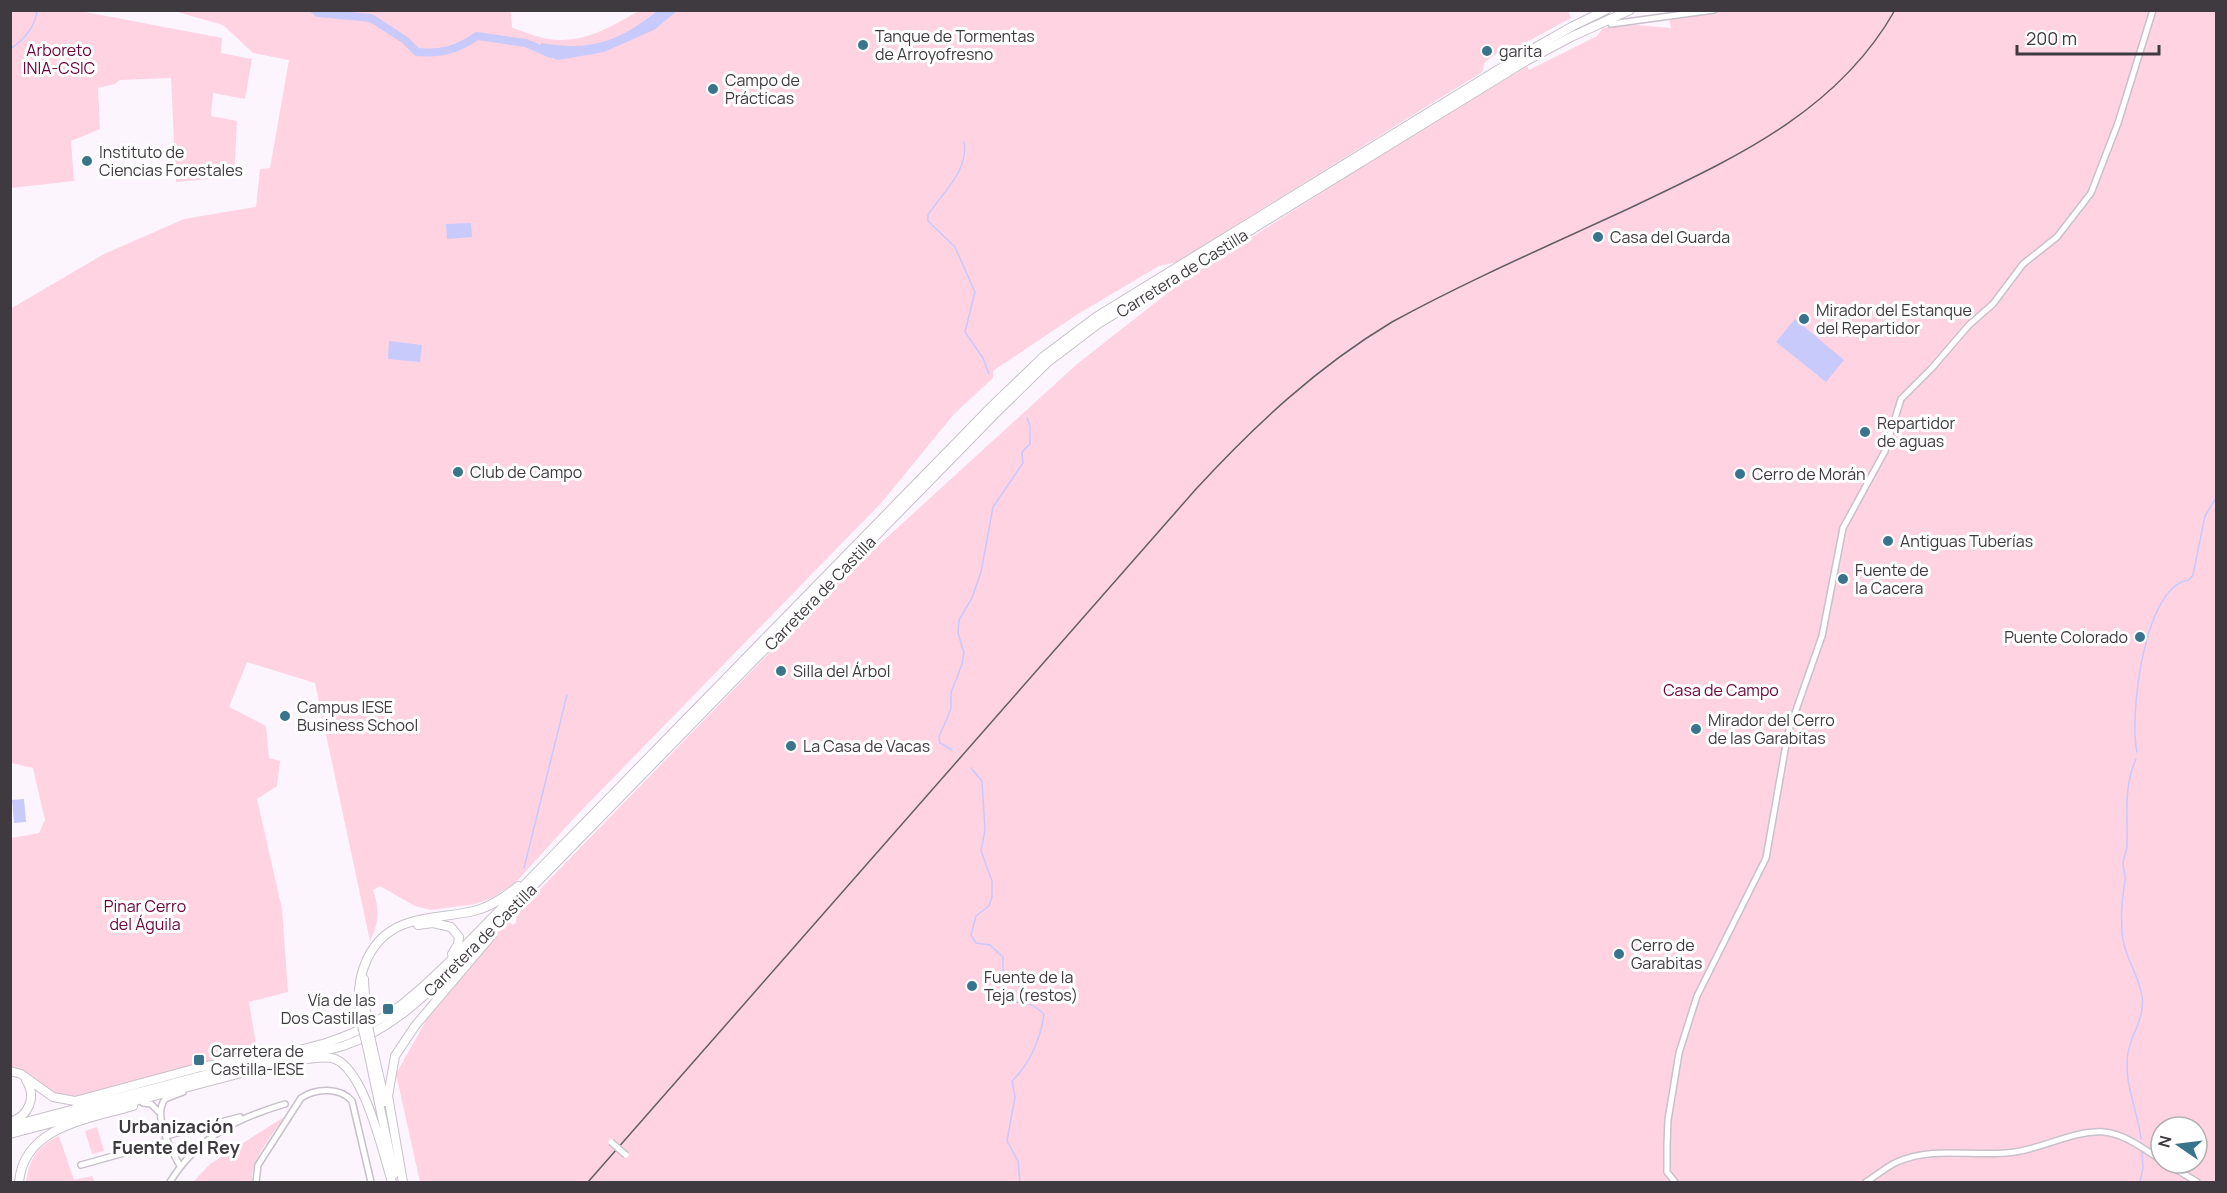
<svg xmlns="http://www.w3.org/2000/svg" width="2227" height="1193" viewBox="0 0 2227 1193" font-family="Manrope,sans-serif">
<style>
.green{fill:#ffd3e2;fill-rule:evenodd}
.water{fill:#c7cafa}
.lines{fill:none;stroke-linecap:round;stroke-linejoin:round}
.stream{stroke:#c7cafa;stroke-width:1.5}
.river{stroke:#c7cafa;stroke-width:8}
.minor-casing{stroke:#c8c0ca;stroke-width:8}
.highway-casing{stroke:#c8c0ca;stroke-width:10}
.minor{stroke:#fff;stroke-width:5}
.highway{stroke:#fff;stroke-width:8}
.rail{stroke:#625e64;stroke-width:1.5}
.minor-bridge-casing{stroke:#c8c0ca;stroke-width:8;stroke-linecap:butt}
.highway-bridge-casing{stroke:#c8c0ca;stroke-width:10;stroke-linecap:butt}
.minor-bridge{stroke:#fff;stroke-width:5}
.highway-bridge{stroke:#fff;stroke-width:8}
.poi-dot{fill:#38748c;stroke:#fff;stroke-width:2}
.labels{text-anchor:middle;stroke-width:6;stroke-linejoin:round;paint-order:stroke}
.poi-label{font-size:16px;fill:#3e3a3f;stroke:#fff;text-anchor:start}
.park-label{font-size:16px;fill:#6a003a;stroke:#fff}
.street-label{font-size:16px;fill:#3e3a3f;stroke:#fff}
.neighbourhood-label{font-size:18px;font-weight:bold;fill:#3e3a3f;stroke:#fff}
</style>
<rect width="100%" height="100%" fill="#fcf5fe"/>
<path class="green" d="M11 10 80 11 222 38 221 53 252 59 245 99 213 93 211 116 237 121 234 177 176 182 171 78 120 80 115 84 98 88 100 129 71 141 74 181 11 188Z
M641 10H1568L1571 18 1503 55 1496 54 1485 62 1482 72 1177 262 1159 266 1078 314 993 371V378L954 414 882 502 576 816 516 882 492 898 475 904 431 910 415 906 380 886 373 890C380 911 379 922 370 941L315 683 247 662 229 707 266 726 269 758 280 761 277 786 257 799 282 909 288 992 249 1002 257 1050 75 1098 50 1092 15 1068H11V838L39 833 45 820 33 768 11 763 10 309 104 254 184 219 256 207 260 169 270 168 289 60 253 53 223 25 174 11H508L511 13 512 28C524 31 535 37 548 39 586 44 609 27 641 10Z
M1667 11H2216V1182H420L396 1074 428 1017 499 931 510 921 512 925 516 923 517 913 837 583 1077 364 1183 281 1357 170 1527 66 1529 70 1597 36 1603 28 1625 24 1671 28ZM2161 1127H2197V1163H2161Z
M284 1117C273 1135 250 1159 252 1182H193L210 1164Z
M97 1127 104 1151 92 1154 85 1131Z
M59 1136 74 1180 92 1176 95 1182H26C29 1160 38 1145 59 1136Z"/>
<path class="water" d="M657 11H677L654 30 604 52 558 60 541 53V43C591 51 617 43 657 11Z
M471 223 472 237 447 239 446 224Z
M1795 319 1844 360 1826 382 1776 342Z
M389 341 422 345 420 362 388 359Z
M24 799 26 822 14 823 12 800Z"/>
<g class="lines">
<path class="stream" d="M10 49C23 41 36 26 37 10
M964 142C969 171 942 193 928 215V221L955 247 975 292 965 332 983 358 989 374
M952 750 940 743 939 737 951 709V693L962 664 964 653 958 633 959 620 972 598 981 572 993 507 1023 463 1022 452 1030 444V426L1027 418
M2137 752C2129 716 2144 585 2189 580L2193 575 2205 516 2216 498
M2136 759C2123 790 2128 812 2127 845 2127 851 2124 856 2123 863 2123 868 2126 875 2125 881 2122 901 2120 918 2123 940 2126 959 2139 976 2142 996 2145 1020 2131 1033 2128 1053 2123 1082 2138 1111 2141 1139
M971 768 982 781 985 830 981 851 992 881V897L989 906 976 916 971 935 976 943 990 945 1003 957V986L996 994 1001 1003C1019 1001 1031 1001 1044 1014 1041 1038 1029 1065 1012 1081L1015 1097 1007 1141 1018 1161 1020 1182
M524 868 567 695
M2140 1182 2143 1168 2142 1152"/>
<path class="river" d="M314 10 318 13 371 18 405 40 417 52C441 54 457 50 477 36L526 43 551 54"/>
<defs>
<path id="minor" d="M1611 24 1714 10
M143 1103 151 1104 160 1113
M166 1136 240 1117
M2166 1163 2197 1182
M81 1165 167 1141
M180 1166C171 1149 152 1117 165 1099L183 1092
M170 1182C197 1138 237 1118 285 1104
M256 1182 258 1165 301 1098C316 1088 340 1087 352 1101L371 1182
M1675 1182 1667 1172V1145L1668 1120 1679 1053 1697 996 1766 858 1788 733 1822 636 1843 528 1885 451 1901 399 1932 368 1969 325 1993 304 2023 264 2057 237 2091 193 2118 123 2153 10
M1866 1182C1876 1176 1886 1167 1897 1162 1935 1145 1975 1158 2015 1152 2044 1148 2074 1130 2104 1132 2125 1134 2144 1149 2161 1160"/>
<path id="highway" d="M418 925 433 923 451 927 459 937 458 944 452 954
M364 979 366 1016
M360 1017C354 977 368 934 411 922 431 916 453 916 474 911 491 907 505 897 518 886
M372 1045 385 1102
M367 1046 394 1174
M308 1059C316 1058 327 1056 335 1059 365 1071 383 1154 392 1182
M10 1071 21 1074 53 1097 75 1101 201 1067 241 1060
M10 1122C29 1116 37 1097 26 1080
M10 1126 326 1043C383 1024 406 1004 449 962L991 407 1043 357 1096 317 1522 55 1573 26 1606 10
M10 1134 343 1046C389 1030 420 1001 454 967L997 412 1048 362 1098 324 1526 61 1571 37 1630 10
M19 1182C24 1126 89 1119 133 1106
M403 1182 388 1096 395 1056 415 1026 492 935"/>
</defs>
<use href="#minor" class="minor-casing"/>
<use href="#highway" class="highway-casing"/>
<use href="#minor" class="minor"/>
<use href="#highway" class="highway"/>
<path class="rail" d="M588 1182 1196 489C1255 425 1317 367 1392 322 1469 280 1550 245 1630 208 1732 159 1837 113 1895 10"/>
<defs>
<path id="minor-bridge" d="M611 1142 626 1155"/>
<path id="highway-bridge" d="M366 1016 372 1045
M360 1017 367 1046"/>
</defs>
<use href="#minor-bridge" class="minor-bridge-casing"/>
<use href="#highway-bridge" class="highway-bridge-casing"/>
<use href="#minor-bridge" class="minor-bridge"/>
<use href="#highway-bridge" class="highway-bridge"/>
</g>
<g class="poi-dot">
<circle cx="863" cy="45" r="6"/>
<circle cx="1487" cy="51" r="6"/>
<circle cx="713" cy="89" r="6"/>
<circle cx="87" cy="161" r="6"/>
<circle cx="1598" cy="237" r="6"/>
<circle cx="1804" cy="319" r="6"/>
<circle cx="1865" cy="432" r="6"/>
<circle cx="458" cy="472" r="6"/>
<circle cx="1740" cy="474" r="6"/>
<circle cx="1888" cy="541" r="6"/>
<circle cx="1843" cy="579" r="6"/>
<circle cx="2140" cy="637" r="6"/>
<circle cx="781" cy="671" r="6"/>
<circle cx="285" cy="716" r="6"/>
<circle cx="1696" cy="729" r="6"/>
<circle cx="791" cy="746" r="6"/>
<circle cx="1619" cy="954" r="6"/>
<circle cx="972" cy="986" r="6"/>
<rect x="382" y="1003" width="12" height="12" rx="3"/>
<rect x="193" y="1054" width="12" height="12" rx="3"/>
</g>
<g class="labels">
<g class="poi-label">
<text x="875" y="42">Tanque de Tormentas<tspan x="875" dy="18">de Arroyofresno</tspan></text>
<text x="1499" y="57">garita</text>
<text x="725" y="86">Campo de<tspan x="725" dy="18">Prácticas</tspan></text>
<text x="99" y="158">Instituto de<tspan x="99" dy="18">Ciencias Forestales</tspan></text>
<text x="1610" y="243">Casa del Guarda</text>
<text x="1816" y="316">Mirador del Estanque<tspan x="1816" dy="18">del Repartidor</tspan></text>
<text x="1877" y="429">Repartidor<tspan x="1877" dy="18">de aguas</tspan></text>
<text x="470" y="478">Club de Campo</text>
<text x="1752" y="480">Cerro de Morán</text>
<text x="1900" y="547">Antiguas Tuberías</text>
<text x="1855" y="576">Fuente de<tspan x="1855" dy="18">la Cacera</tspan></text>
<text x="2128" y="643" text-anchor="end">Puente Colorado</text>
<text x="793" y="677">Silla del Árbol</text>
<text x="297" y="713">Campus IESE<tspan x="297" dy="18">Business School</tspan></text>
<text x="1708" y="726">Mirador del Cerro<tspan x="1708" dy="18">de las Garabitas</tspan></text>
<text x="803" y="752">La Casa de Vacas</text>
<text x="1631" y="951">Cerro de<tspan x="1631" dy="18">Garabitas</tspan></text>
<text x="984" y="983">Fuente de la<tspan x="984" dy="18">Teja (restos)</tspan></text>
<text x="376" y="1006" text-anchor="end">Vía de las<tspan x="376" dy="18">Dos Castillas</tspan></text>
<text x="211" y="1057">Carretera de<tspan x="211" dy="18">Castilla-IESE</tspan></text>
</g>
<g class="park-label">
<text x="59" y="56">Arboreto<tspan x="59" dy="18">INIA-CSIC</tspan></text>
<text x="1721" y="696">Casa de Campo</text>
<text x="145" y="912">Pinar Cerro<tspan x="145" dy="18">del Águila</tspan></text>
</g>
<g class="street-label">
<text transform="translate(1182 273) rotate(-32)" y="6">Carretera de Castilla</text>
<text transform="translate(820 593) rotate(-46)" y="6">Carretera de Castilla</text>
<text transform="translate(480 940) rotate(-45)" y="6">Carretera de Castilla</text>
</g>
<g class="neighbourhood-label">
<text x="176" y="1133">Urbanización<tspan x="176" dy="21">Fuente del Rey</tspan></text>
</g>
</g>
<rect width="2227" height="1193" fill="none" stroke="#3e3a3f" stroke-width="24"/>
<g transform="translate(2179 1145) rotate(284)"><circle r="28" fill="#ffffff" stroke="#b2b0b2" stroke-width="1.5"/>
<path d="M0-4.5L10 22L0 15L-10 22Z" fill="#38748c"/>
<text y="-9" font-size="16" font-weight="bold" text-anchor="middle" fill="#3e3a3f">N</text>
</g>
<path d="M2017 45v9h142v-9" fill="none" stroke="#3e3a3f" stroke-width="3"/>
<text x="2026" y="45" font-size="18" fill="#3e3a3f" stroke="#ffffff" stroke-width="4.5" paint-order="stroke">200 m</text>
</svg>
